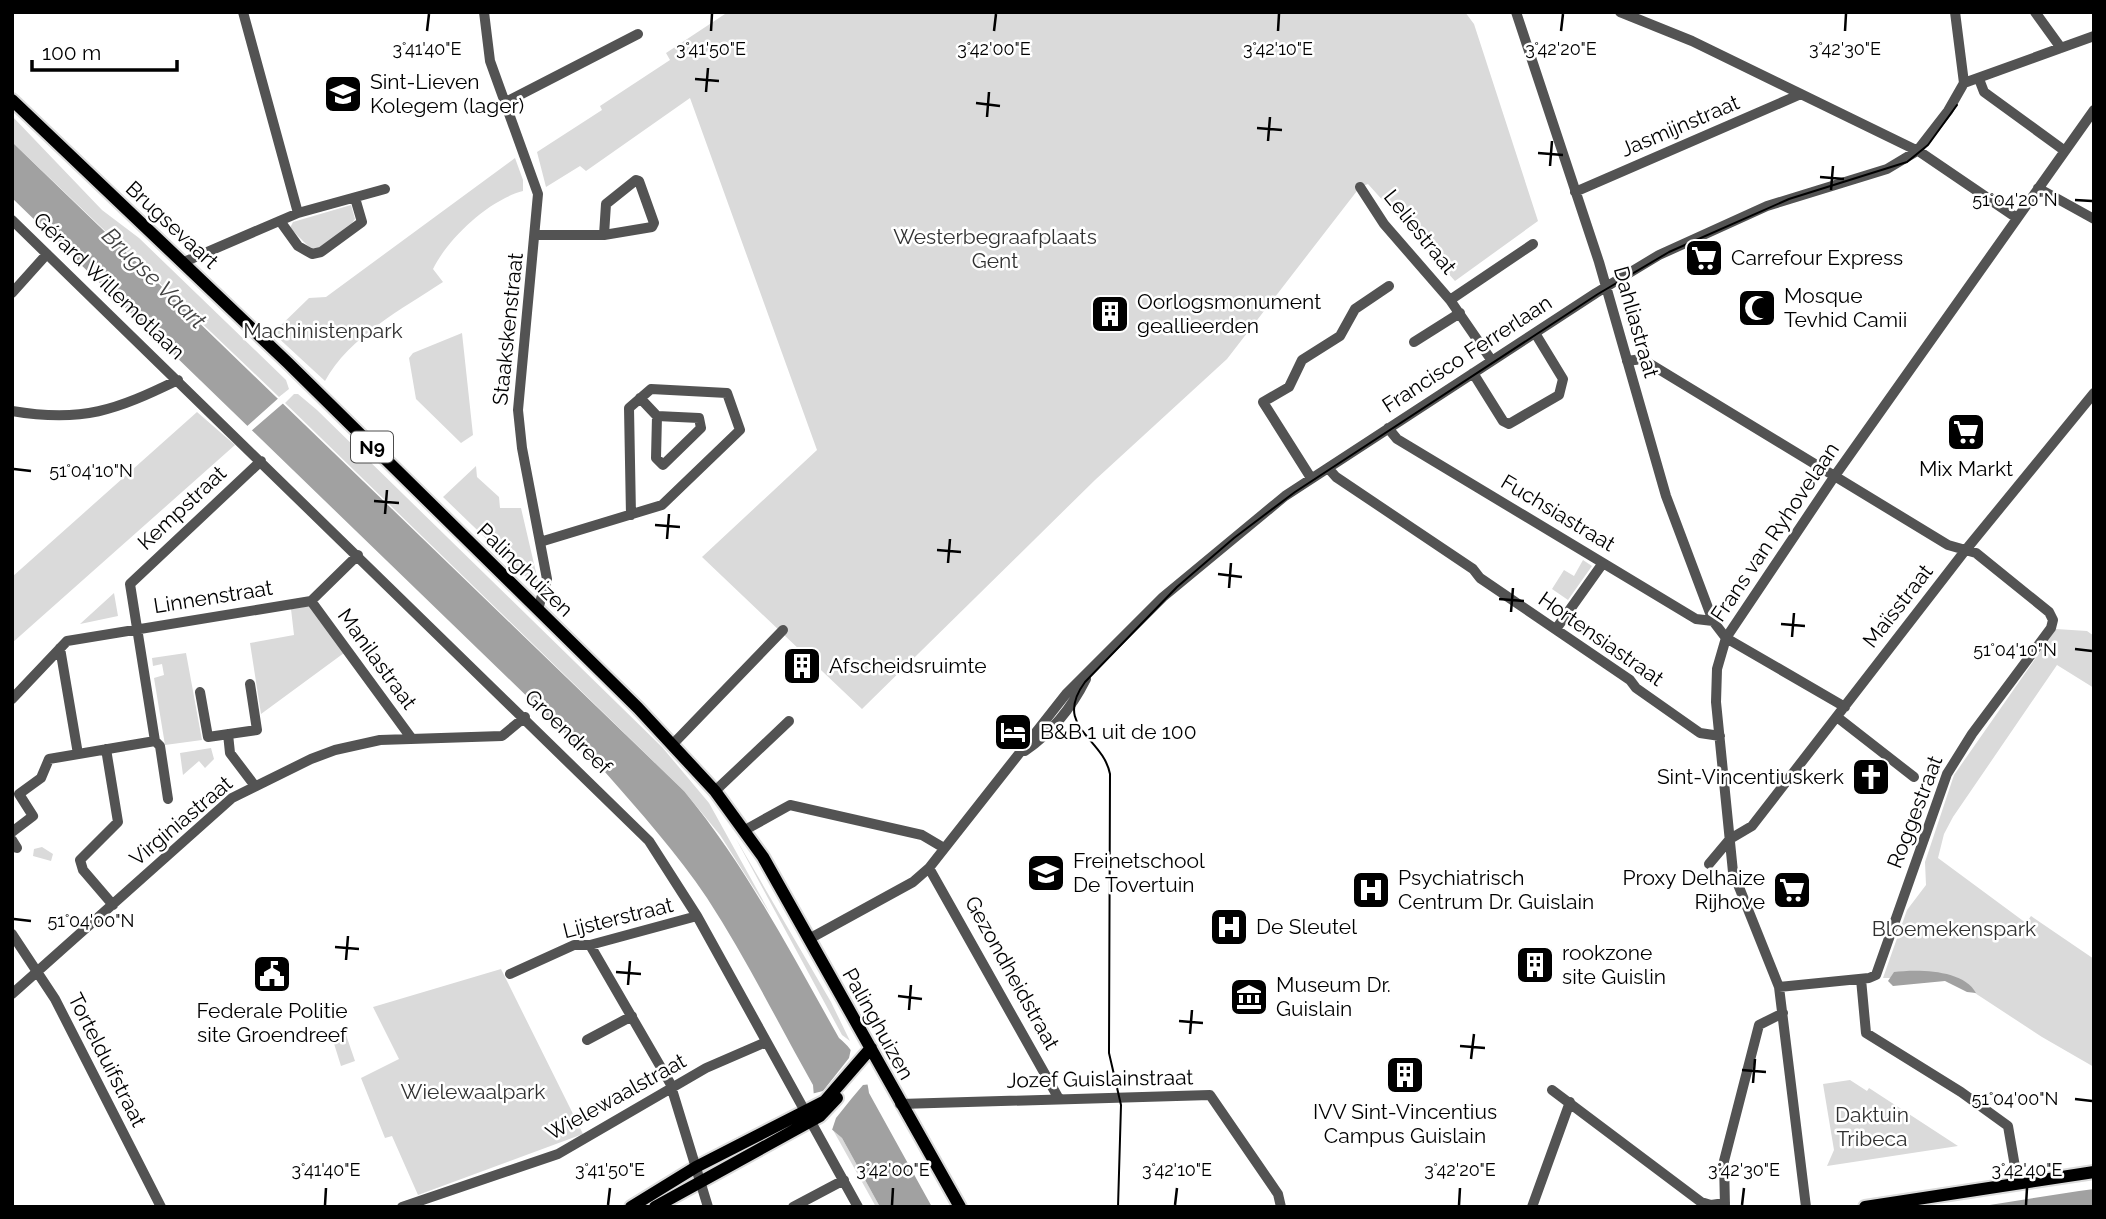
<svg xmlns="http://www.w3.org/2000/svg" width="2106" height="1219" viewBox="0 0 2106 1219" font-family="Raleway,sans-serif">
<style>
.green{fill:#dadada}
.water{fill:#a1a1a1}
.pier{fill:#fff}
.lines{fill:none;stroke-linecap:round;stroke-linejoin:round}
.major-casing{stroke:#dbdbdb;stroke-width:16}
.minor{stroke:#535353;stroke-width:10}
.major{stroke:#000;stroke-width:12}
.tram{stroke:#000;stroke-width:2}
.ticks{fill:none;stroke:#000;stroke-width:2.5}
.labels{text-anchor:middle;stroke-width:5;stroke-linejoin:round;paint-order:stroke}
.shield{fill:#fff;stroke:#4c4c4c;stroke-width:2}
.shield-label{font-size:19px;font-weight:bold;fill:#000}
.poi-label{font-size:21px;fill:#000;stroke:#fff;text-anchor:start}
.street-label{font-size:21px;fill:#000;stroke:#fff}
.park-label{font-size:21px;fill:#313131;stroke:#fff}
.water-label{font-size:23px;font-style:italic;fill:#424242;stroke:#fff}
.ticks-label{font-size:18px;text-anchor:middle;fill:#000;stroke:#fff;stroke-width:5;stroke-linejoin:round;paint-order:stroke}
</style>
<rect width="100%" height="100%" fill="#fff"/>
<path class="green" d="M728 12H1465L1474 24 1538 221 1455 281 1368 184 1360 187 1227 359 1095 480 862 709 702 557 817 450 690 98 586 171 580 166 546 187 537 152 602 110 600 106 670 60 666 53Z
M12 116 102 210 139 238 286 380 289 389 279 397 12 142Z
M515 158 523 180V191C489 200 449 237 433 269L443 282C402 309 349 337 325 381L273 333 309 298 326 297Z
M351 205 355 219 350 226 319 249 312 250 290 228 293 222Z
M462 333 473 435 461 443 416 399 409 358 413 353Z
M294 394H298L317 410 662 747 709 803 771 915 720 835 684 791 285 403Z
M197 412 235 445 12 643V577Z
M476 466 477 477 499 497 500 508H521L538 581 533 584 443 497Z
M1583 560 1592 566 1568 600 1552 589 1564 570 1574 576Z
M114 593 118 616 80 624Z
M309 606 344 653 261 714 250 643 294 635 291 609Z
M2056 629 2087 631 2094 636V688L2057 665 1953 817 1944 834 1938 858 2026 923 2031 916 2094 959V1067L2042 1037 1952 978H1883L1907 910 1926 885 1925 862 1954 775Z
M186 653 202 740 165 745 154 678 164 675 162 664 153 666 152 658Z
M211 748 214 759 205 768 199 761 183 775 180 753Z
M735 837 831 1002 850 1041 842 1035Z
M42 847 53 854 51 861 33 856 34 849Z
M501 969 583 1134 418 1195 392 1136 385 1138 361 1078 399 1059 373 1007Z
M344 1029 355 1061 341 1066 331 1034Z
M1850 1080 1867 1091 1869 1088 1958 1146 1827 1166 1834 1150 1823 1084Z
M833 1130 842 1138 880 1207H876Z"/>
<path class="water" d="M12 142 684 791C746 866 791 953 839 1038 855 1051 867 1072 869 1093L932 1207H880L842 1138 829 1127 814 1097 813 1085C778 1023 746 958 707 898 677 853 640 812 605 772L12 198Z
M1894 972C1916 969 1964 969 1976 993L1967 992 1945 981 1893 986 1888 981Z
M2094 1189V1207H1977L2079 1191Z"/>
<path class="pier" d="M282 395 287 400 250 432 245 428Z
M852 1044 872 1084 863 1085 852 1098 836 1118 831 1133 811 1094 823 1091 849 1058Z"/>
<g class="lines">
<defs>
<path id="major" d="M12 100 288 363 638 708 715 791 763 857 960 1207
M631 1207 696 1167 825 1101 871 1048
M655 1207 820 1116 837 1098
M1865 1207 2094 1172"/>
</defs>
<use href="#major" class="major-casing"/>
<path class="minor" d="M243 12 298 213
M484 12 490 61 538 194 518 410 522 448 547 579 538 609
M1516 12 1599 262 1666 496 1713 621 1726 638 1845 707
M1620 12 1692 41 1920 152 2017 218
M2035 12 2061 48
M1979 79 1984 92 2065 151
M1964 83 2094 36
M506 102 638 34
M1360 187 1384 224 1450 300 1492 361
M2038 188 2094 219
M1575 192 1801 94
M12 220 649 841 697 916 858 1207
M280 221 298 246 312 254 321 252 362 222 355 198
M536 235H604L606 204 636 180 639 181 654 223 652 227 604 235
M184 262 298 213 385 189
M12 293 47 254
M1450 300 1533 244
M1414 342 1460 313
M1627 361 1642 359 1948 545 1976 553 2049 612 2053 620 2051 628 1972 734 1947 774 1876 975 1869 978 1779 987
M1473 373 1503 421 1509 424 1559 395 1563 379 1535 333
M640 398 657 416 656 458 663 465 701 428 699 418 657 416
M12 411C83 423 116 410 178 380
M1388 428 1397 439 1696 619 1713 621
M1328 468 1336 477 1473 569 1480 578 1630 680 1636 688 1700 733 1720 736
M1311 478 1263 402 1289 387 1302 360 1340 336 1355 309 1389 286
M540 542 662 505 740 430 727 393 651 389 629 408 631 515
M311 601 412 739
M1556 629 1603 563
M60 648 78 754
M200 692 208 737 257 730 250 684
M12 699 67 641 311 601 358 555
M1837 717 1914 777
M228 734 230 753 255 786
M673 744 783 630
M106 749 118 822 80 860 83 870 113 905
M1025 751C1051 733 1072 707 1086 679
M715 791 789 721
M168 799 160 746 155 741 130 584 261 461
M745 830 790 805 922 835 944 848
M12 832 33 816 19 794 41 778 49 759 155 741
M12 840 17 848
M1709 864 1730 839 1752 826 1964 552 2094 393
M929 868 1059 1099
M12 934 55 999 161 1207
M809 939 913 882 929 868 1066 694 1163 597 1285 496 1596 293 1659 255 1767 206 1887 169 1917 151 1948 111 1964 83 1955 12
M590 945 670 1083 708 1207
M510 974 574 945H590L697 916
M1861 979 1866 1033 1961 1092 2008 1126 2018 1184
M12 994 232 798 311 759 335 750 380 740 502 736 525 717
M587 1040 632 1016
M1552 1090 1701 1202 1711 1205 1725 1203
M900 1104 1210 1095 1278 1194 1281 1207
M402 1207 558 1154 706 1068 766 1042
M793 1207 844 1180
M1532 1207 1570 1102
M1725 1207 1724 1161 1759 1025 1783 1013
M1806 1207 1779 987 1733 872 1716 702 1717 669 1726 638 1834 477 2094 110"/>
<use href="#major" class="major"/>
<path class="tram" d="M1118 1207 1121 1105 1109 1053 1110 774C1103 737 1052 727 1085 682L1177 587 1234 538 1295 492 1598 294 1669 252 1789 199 1907 162 1928 145 1957 105"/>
</g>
<path class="ticks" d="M427 31 429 14M711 31 712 14M994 31 996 14M1278 31 1279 14M1561 31 1563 14M1845 31 1846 14M695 79 719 81M706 92 708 68M976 103 1000 106M987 117 989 92M1257 128 1282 130M1268 141 1270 117M1538 153 1563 155M1550 166 1552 141M1820 177 1844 179M1831 190 1833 166M2075 200 2092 201M14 469 31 471M374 501 399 503M385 514 387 490M655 525 680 527M667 539 669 514M937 550 961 552M948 563 950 539M1218 574 1242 577M1229 588 1231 563M1499 599 1524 601M1511 612 1513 588M1781 624 1805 626M1792 637 1794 613M2075 649 2092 651M14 919 31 921M335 947 359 949M346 960 348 936M616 972 641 974M628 985 630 961M898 996 922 999M909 1010 911 985M1179 1021 1203 1023M1190 1034 1192 1010M1460 1046 1485 1048M1471 1059 1474 1034M1742 1070 1766 1072M1753 1083 1755 1059M2075 1099 2092 1101M325 1205 326 1188M608 1205 610 1188M892 1205 893 1188M1175 1205 1177 1188M1459 1205 1460 1188M1742 1205 1744 1188M2026 1205 2027 1188"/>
<defs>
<symbol id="school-square" viewBox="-11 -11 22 22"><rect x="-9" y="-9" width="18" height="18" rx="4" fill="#000" stroke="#fff"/><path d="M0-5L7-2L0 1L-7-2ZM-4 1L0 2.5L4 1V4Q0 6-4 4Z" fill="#fff"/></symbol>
<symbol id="supermarket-square" viewBox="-11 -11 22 22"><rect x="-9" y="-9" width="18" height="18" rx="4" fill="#000" stroke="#fff"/><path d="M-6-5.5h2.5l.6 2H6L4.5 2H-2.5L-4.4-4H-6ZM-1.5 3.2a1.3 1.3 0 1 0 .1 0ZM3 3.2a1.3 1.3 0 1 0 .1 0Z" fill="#fff"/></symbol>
<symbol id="mosque-square" viewBox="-11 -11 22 22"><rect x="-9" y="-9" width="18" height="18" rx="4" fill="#000" stroke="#fff"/><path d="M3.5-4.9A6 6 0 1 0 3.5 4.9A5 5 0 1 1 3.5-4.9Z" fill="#fff"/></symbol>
<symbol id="building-square" viewBox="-11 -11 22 22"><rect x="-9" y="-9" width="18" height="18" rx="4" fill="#000" stroke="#fff"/><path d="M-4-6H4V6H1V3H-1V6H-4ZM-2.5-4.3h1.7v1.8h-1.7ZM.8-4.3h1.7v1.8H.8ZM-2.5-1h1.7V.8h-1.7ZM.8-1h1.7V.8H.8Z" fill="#fff"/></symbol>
<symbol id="hotel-square" viewBox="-11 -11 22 22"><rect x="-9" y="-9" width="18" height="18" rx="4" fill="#000" stroke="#fff"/><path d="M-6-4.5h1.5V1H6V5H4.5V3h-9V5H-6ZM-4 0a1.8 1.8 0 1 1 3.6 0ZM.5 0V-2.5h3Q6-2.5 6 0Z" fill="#fff"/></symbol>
<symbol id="church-square" viewBox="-11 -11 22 22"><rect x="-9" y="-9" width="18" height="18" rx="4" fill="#000" stroke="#fff"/><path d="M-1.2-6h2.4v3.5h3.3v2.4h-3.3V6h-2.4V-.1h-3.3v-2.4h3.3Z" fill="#fff"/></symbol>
<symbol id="hospital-square" viewBox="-11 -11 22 22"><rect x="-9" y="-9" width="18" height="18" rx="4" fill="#000" stroke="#fff"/><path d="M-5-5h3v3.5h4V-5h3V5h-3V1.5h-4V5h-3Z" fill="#fff"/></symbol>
<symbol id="civic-square" viewBox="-11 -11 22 22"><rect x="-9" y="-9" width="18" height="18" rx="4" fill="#000" stroke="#fff"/><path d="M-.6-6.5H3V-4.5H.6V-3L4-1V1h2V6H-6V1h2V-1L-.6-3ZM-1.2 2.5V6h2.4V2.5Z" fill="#fff"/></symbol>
<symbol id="museum-square" viewBox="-11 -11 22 22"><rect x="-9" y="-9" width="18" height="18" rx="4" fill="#000" stroke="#fff"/><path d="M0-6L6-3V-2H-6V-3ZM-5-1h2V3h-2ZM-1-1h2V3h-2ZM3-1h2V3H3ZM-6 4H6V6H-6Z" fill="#fff"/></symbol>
</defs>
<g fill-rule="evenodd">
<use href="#school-square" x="321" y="72" width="44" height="44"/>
<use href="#supermarket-square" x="1682" y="236" width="44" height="44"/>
<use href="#mosque-square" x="1735" y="286" width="44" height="44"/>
<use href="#building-square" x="1088" y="292" width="44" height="44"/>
<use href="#supermarket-square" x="1944" y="410" width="44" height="44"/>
<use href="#building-square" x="780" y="644" width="44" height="44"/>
<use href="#hotel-square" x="991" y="710" width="44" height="44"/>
<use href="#church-square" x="1849" y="755" width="44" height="44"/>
<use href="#school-square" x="1024" y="851" width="44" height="44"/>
<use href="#hospital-square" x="1349" y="868" width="44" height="44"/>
<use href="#supermarket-square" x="1770" y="868" width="44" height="44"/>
<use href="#hospital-square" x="1207" y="905" width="44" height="44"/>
<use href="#building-square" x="1513" y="943" width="44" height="44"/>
<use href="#civic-square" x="250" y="952" width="44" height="44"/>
<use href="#museum-square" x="1227" y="975" width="44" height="44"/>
<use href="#building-square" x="1383" y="1053" width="44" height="44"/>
</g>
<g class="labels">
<rect class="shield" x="351" y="431.5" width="42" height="31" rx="5"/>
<g class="shield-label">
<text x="372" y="454">N9</text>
</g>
<g class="poi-label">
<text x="370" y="89">Sint-Lieven<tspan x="370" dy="24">Kolegem (lager)</tspan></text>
<text x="1731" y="265">Carrefour Express</text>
<text x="1784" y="303">Mosque<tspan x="1784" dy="24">Tevhid Camii</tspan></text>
<text x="1137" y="309">Oorlogsmonument<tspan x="1137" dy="24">geallieerden</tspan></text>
<text x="1966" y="476" text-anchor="middle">Mix Markt</text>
<text x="829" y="673">Afscheidsruimte</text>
<text x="1040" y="739">B&amp;B 1 uit de 100</text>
<text x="1844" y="784" text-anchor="end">Sint-Vincentiuskerk</text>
<text x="1073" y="868">Freinetschool<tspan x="1073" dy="24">De Tovertuin</tspan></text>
<text x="1398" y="885">Psychiatrisch<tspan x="1398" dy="24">Centrum Dr. Guislain</tspan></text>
<text x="1765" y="885" text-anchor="end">Proxy Delhaize<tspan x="1765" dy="24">Rijhove</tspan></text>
<text x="1256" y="934">De Sleutel</text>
<text x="1562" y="960">rookzone<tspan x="1562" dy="24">site Guislin</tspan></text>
<text x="1276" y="992">Museum Dr.<tspan x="1276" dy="24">Guislain</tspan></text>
<text x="272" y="1018" text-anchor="middle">Federale Politie<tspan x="272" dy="24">site Groendreef</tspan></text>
<text x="1405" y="1119" text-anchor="middle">IVV Sint-Vincentius<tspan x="1405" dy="24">Campus Guislain</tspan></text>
</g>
<g class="street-label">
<text transform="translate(1680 126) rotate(-23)" y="7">Jasmijnstraat</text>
<text transform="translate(172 225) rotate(43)" y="7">Brugsevaart</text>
<text transform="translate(1420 232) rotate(51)" y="7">Leliestraat</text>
<text transform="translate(109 286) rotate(44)" y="7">Gérard Willemotlaan</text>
<text transform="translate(1636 322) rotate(74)" y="7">Dahliastraat</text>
<text transform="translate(508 329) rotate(-84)" y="7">Staakskenstraat</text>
<text transform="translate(1467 354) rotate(-33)" y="7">Francisco Ferrerlaan</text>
<text transform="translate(182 508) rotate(-43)" y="7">Kempstraat</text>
<text transform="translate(1558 513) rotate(31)" y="7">Fuchsiastraat</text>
<text transform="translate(1775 532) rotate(-56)" y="7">Frans van Ryhovelaan</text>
<text transform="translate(525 570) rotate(44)" y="7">Palinghuizen</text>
<text transform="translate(213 597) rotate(-9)" y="7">Linnenstraat</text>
<text transform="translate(1898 606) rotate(-52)" y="7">Maïsstraat</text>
<text transform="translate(1601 639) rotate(35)" y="7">Hortensiastraat</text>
<text transform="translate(377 659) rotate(54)" y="7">Manilastraat</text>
<text transform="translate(568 732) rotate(44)" y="7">Groendreef</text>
<text transform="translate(1915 812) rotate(-69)" y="7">Roggestraat</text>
<text transform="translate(181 821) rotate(-40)" y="7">Virginiastraat</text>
<text transform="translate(618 918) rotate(-14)" y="7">Lijsterstraat</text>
<text transform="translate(1012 973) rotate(61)" y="7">Gezondheidstraat</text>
<text transform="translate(878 1024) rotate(61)" y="7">Palinghuizen</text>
<text transform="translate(107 1060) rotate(63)" y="7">Tortelduifstraat</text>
<text transform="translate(1100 1079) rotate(-1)" y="7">Jozef Guislainstraat</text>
<text transform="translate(616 1097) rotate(-29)" y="7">Wielewaalstraat</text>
</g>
<g class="park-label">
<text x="995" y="244">Westerbegraafplaats<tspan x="995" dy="24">Gent</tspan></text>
<text x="323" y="338">Machinistenpark</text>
<text x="1954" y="936">Bloemekenspark</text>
<text x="473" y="1099">Wielewaalpark</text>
<text x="1872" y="1122">Daktuin<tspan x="1872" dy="24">Tribeca</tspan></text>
</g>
<g class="water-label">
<text transform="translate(154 278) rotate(44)" y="8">Brugse Vaart</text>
</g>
</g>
<g class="ticks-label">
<text x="427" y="55">3°41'40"E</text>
<text x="711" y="55">3°41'50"E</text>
<text x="994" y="55">3°42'00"E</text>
<text x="1278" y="55">3°42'10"E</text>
<text x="1561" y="55">3°42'20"E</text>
<text x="1845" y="55">3°42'30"E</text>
<text x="2015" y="206">51°04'20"N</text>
<text x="91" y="477">51°04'10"N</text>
<text x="2015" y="656">51°04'10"N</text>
<text x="91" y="927">51°04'00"N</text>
<text x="2015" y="1105">51°04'00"N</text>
<text x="326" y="1176">3°41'40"E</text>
<text x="610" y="1176">3°41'50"E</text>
<text x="893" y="1176">3°42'00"E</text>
<text x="1177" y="1176">3°42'10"E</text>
<text x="1460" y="1176">3°42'20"E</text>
<text x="1744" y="1176">3°42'30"E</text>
<text x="2027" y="1176">3°42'40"E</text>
</g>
<rect width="2106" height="1219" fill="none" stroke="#000000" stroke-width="28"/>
<path d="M32 60v10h145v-10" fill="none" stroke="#000000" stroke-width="3.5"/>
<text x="42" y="60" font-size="21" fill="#000000" stroke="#ffffff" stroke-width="5" paint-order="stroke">100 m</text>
</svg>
